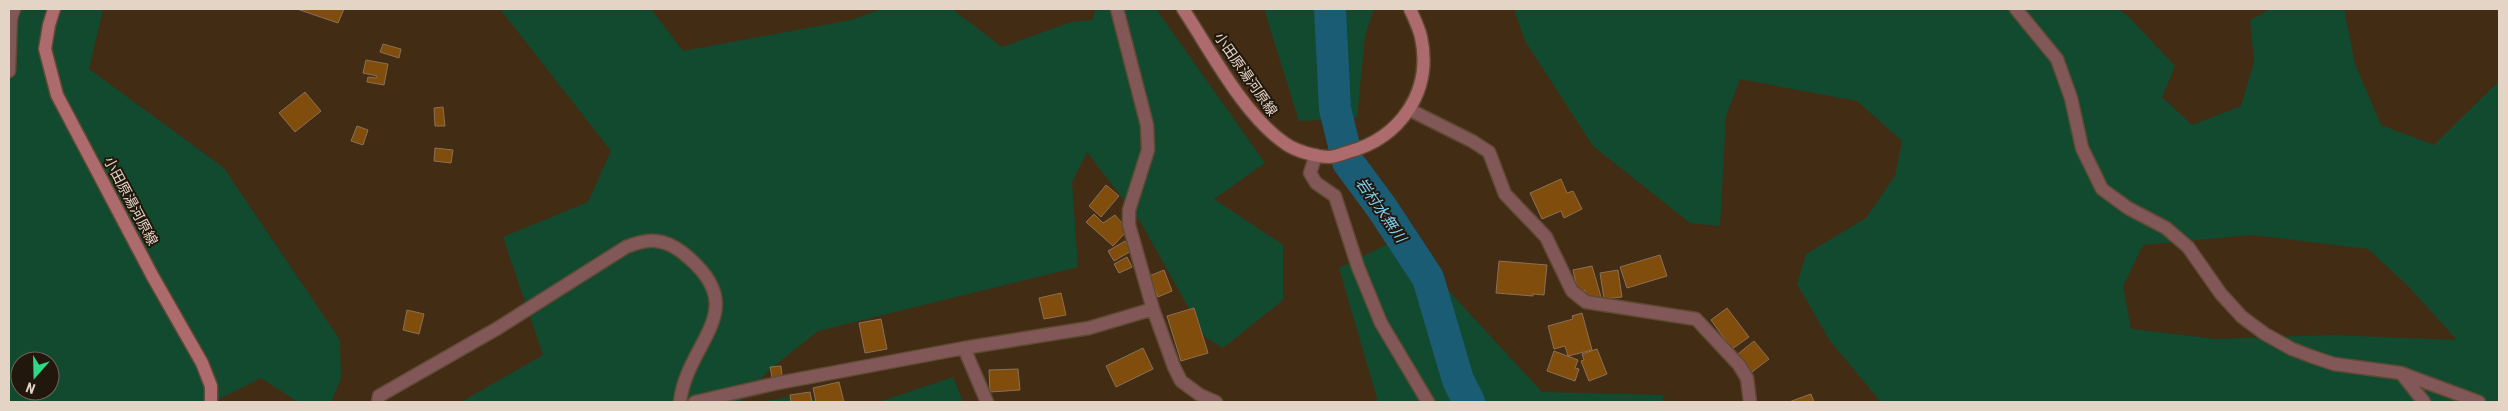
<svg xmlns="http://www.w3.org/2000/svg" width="2508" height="411" viewBox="0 0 2508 411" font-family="'Roboto Condensed','Noto Sans JP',sans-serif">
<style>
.green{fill:#114a2f;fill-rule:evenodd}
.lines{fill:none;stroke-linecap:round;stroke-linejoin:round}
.river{stroke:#195c74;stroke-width:32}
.building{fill:#804d0c;stroke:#8a7057}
.street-casing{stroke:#604a34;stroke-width:15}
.secondary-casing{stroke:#604a34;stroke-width:15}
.street{stroke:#815758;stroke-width:12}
.secondary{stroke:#ad6b6d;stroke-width:12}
.labels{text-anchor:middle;stroke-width:4;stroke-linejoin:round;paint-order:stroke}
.street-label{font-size:14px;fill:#e3d4c6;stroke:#21170d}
.water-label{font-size:15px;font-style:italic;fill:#7fd1f3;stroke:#21170d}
</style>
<rect width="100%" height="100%" fill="#432c14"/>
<path class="green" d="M9 9H103L89 69 224 168 340 340 341 379 331 402H298L261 378 213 402H9ZM20 361H50V391H20Z
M500 9H651L683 51 851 20 882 9H952L1002 47 1071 22 1092 20 1096 9H1156L1265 163 1214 199 1283 245V300L1223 348 1205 337 1140 221 1087 152 1072 182 1078 267 818 331 769 370 740 402H461L543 355 503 237 588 202 611 151Z
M1264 9H1374L1365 35 1357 118 1299 121Z
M1514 9H2118L2128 16 2175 66 2162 97 2192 125 2241 106 2254 62 2250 20 2271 9H2344L2355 64 2381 125 2434 145 2499 81V402H1881L1830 341 1797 284 1806 254 1866 218 1895 176 1902 141 1857 101 1740 79 1726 116 1720 226 1690 223 1593 146 1525 41ZM2252 235 2368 249 2408 286 2457 340 2332 335 2216 339 2131 329 2123 286 2143 245Z
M1400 238 1542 392 1664 395 1662 402H1378L1339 268Z
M953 377 963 402H879Z
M795 396 826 402H762Z"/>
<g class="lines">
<path class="river" d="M1330 9 1335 109 1348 162 1382 208 1428 278 1458 380 1469 402"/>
</g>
<path class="building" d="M297 9H344L338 23Z
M383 44 401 49 399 58 380 52Z
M366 60 388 64 384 85 367 82 368 77 376 78 377 76 363 73Z
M305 92 321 111 295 132 279 113Z
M443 107 445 126H435L434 108Z
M357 126 368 130 363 145 351 141Z
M435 148 453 150 451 163 434 161Z
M1561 179 1567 193 1573 191 1582 209 1564 218 1561 211 1542 219 1530 193Z
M1106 185 1119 196 1101 217 1089 206Z
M1094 214 1103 223 1115 215 1128 230 1113 246 1086 222Z
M1125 241 1131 251 1114 261 1108 251Z
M1660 255 1667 276 1627 288 1620 267Z
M1127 257 1132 267 1119 273 1114 264Z
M1499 261 1547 265 1544 295 1533 294V296L1496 293Z
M1592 266 1601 297 1587 300 1585 290 1578 292 1573 270Z
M1164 270 1172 291 1158 297 1149 276Z
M1618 270 1622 297 1604 299 1600 273Z
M1061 293 1066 315 1044 319 1039 298Z
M1194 308 1208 353 1181 361 1167 316Z
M1727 308 1749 337 1732 349 1711 320Z
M407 310 424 314 419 334 403 330Z
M1582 313 1592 350 1568 356 1565 346 1554 349 1548 326 1573 319 1572 316Z
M881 319 887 349 865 353 859 323Z
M1754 341 1769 359 1752 372 1738 354Z
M1143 348 1153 369 1116 387 1106 366Z
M1597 349 1607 374 1589 381 1581 361 1584 360 1582 354Z
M1554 351 1578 360 1575 368 1579 369 1575 381 1547 371Z
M781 366 782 376 772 377 770 367Z
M1018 369 1020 390 990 392 989 370Z
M839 382 844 402H816L813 388Z
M810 392 812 402H791L790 395Z
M1811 394 1814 402H1789Z"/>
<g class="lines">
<defs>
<path id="street" d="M1117 9 1147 125 1148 150 1129 210V225L1153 309 1174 367 1181 381 1200 395 1216 402
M2016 9 2057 59 2071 98 2082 148 2102 189 2128 208 2166 228 2188 247 2221 294 2242 317 2265 334 2292 349 2313 357 2334 364 2401 373 2479 402
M9 71 11 18 14 9
M1410 110 1472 141 1489 152 1505 194 1546 237 1572 291 1586 302 1696 319 1739 365 1747 378 1750 402
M1316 155 1310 173 1316 183 1335 196 1358 267 1381 323 1428 402
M964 348 987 402
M2401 373 2424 402
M378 402 379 396 498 328 626 247C648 238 664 238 683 253 755 310 687 340 680 402
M695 402 778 383 964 348 1089 328 1153 309"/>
<path id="secondary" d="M54 9 49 25 45 49 57 95 153 277 202 363 211 386V402
M1183 9C1211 51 1244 116 1286 144 1296 151 1317 157 1329 157 1335 157 1342 154 1348 152 1400 138 1433 92 1421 37 1419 28 1414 18 1410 9"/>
</defs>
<use href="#street" class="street-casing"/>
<use href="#secondary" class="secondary-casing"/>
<use href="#street" class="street"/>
<use href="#secondary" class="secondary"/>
</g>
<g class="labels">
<g class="street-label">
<text transform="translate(1246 74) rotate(55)" y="5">小田原湯河原線</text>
<text transform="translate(131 201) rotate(62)" y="5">小田原湯河原線</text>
</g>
<g class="water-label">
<text transform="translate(1381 210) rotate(55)" y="5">岩村水無川</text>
</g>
</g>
<rect width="2508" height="411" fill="none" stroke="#e3d4c6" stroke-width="20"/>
<g transform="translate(35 376) rotate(200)"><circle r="24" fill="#21170d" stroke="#6f6357"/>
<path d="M0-4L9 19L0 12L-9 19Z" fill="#2dd884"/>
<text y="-8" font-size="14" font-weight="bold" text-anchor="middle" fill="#e3d4c6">N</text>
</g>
</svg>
